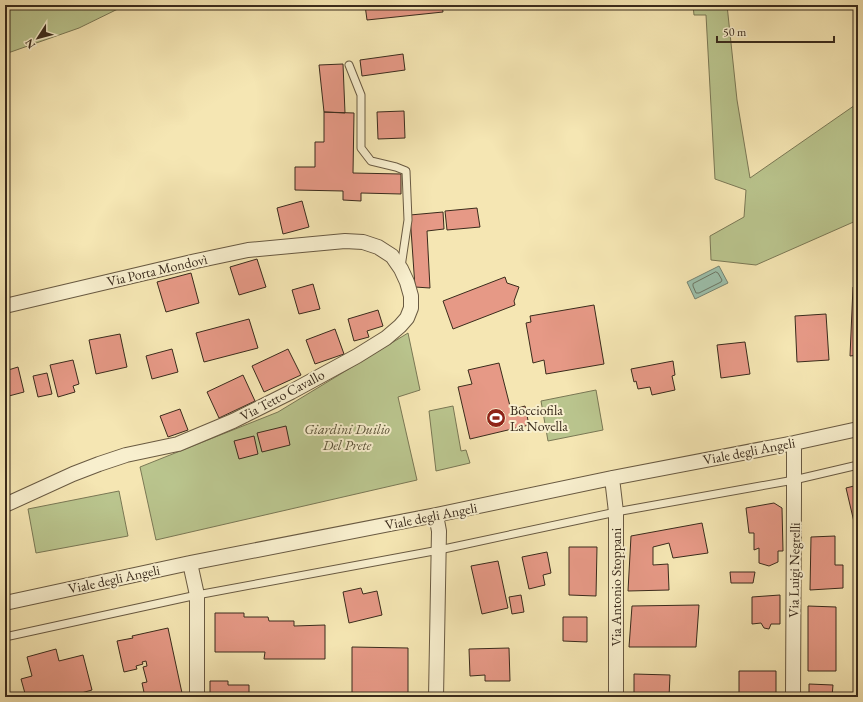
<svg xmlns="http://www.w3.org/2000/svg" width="863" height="702" viewBox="0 0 863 702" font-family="'EB Garamond',serif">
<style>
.green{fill:#bac58e;stroke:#7a7855}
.water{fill:#9cc0ac;stroke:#758472}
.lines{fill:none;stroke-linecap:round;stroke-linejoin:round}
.shore{stroke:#6b7664;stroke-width:1}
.building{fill:#e69986;stroke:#3a2b1c}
.lane-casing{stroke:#695a42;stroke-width:9}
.street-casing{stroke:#695a42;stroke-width:16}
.lane{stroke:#f8efce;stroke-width:7}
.street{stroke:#f8efce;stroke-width:14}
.labels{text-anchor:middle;stroke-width:4;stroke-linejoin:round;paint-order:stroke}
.street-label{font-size:14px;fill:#3a2b1c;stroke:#f8efce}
.poi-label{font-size:14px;fill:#3a2b1c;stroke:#f8efce;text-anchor:start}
.park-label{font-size:14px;font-style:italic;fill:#5a5238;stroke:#f8efce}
</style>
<rect width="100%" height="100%" fill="#f5e6b3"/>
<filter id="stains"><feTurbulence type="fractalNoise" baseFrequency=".005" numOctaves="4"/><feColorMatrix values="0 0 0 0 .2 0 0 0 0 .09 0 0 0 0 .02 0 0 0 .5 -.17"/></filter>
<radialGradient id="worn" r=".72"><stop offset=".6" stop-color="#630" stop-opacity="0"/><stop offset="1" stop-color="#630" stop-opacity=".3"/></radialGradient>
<path class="green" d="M5 5H126L79 28 5 54Z
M693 5H727L737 100 750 178 858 103V220L756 265 711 260 710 236 744 217 746 190 715 179 706 15H694Z
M408 333 420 390 398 397 417 480 156 540 140 467 278 412Z
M596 390 603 430 548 441 541 401Z
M453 406 461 451 466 450 470 463 436 471 429 411Z
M119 491 128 536 36 553 28 509Z"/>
<path class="water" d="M719 266 728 283 695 299 687 282Z"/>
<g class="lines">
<path class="shore" d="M716 272 718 273 722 280 721 282 699 293H696L693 286V284Z"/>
</g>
<path class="building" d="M365 5H442L443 12 367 20Z
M403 54 405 70 362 76 360 60Z
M343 64 345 113 324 112 319 65Z
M404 111 405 138 378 139 377 112Z
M324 112 354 113 353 173 401 174V194L361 193V201L343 200V191L295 190V167H315V142H324Z
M302 201 309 227 283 234 277 208Z
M477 208 480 227 447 230 445 211Z
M443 212 444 229 427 231 430 288 415 287 410 215Z
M257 259 266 287 239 295 230 267Z
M191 273 199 303 166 312 157 282Z
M505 277 507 283 519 287 514 301 515 305 453 329 443 301Z
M313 284 320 309 299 314 292 290Z
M853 287H858V355L850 356Z
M594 305 604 364 546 374 544 360 533 363 526 323 531 322 530 316Z
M378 310 383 326 367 331 369 337 354 341 348 319Z
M826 314 829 360 797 362 795 316Z
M249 319 258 348 204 362 196 333Z
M335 329 344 354 315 364 306 340Z
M120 334 127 367 96 374 89 340Z
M745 342 750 374 721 378 717 345Z
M172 349 178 372 152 379 146 356Z
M288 349 301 375 264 392 252 366Z
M73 360 79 384 73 386 75 392 58 397 50 365Z
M673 361 675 375 672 376 675 390 652 395 650 387 638 389 636 381 634 382 631 369Z
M499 363 511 410 525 406 529 425 470 439 458 387 472 384 468 370Z
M18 367 24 392 5 397V371Z
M47 373 52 394 38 397 33 376Z
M243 375 255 401 219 418 207 392Z
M180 409 188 430 168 437 160 416Z
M286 426 290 445 262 452 257 433Z
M254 436 258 454 239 459 234 441Z
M858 485V521L854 522 846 488Z
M774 503 782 508 783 551H778V562L769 566 759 563V548L754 550V533H749L746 508Z
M702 523 708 553 673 558 669 543 653 547V565L668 564 669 590 628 591 631 536Z
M835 536V565H843V588L810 590 811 537Z
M569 547H597L596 596 569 595Z
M547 552 551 573 543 575 545 585 529 589 522 557Z
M498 561 508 608 482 614 471 566Z
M730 572H755L753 583H731Z
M361 588 363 594 377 591 382 615 349 623 343 592Z
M521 595 524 612 512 614 509 597Z
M780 595V624H771L769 629 764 628 761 623 752 624V597Z
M699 605 696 647H629L632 606Z
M808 606 836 607V671H808Z
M215 613H244V617H268L269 621H294V626L325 625V659H264L265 652H215Z
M563 617H587V642L563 641Z
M168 628 182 693 177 694 178 697H145L142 683 147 682 143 667 147 666 146 661 142 662 143 664 136 666 137 669 124 672 117 641 133 638 132 636Z
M857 634H858V687Z
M352 647 408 648V694H352Z
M509 648 510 681H485V675L470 676 469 649Z
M56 649 59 661 83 655 92 690 67 697H26L21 679 32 676 27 657Z
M739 671H776V697H709V696L739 697Z
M634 674 670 675 669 697H634Z
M210 681H228V685H249V697H210Z
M809 684 833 685 832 697H809Z"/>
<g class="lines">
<defs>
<path id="lane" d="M349 65 361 95V148L371 161 396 167 406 171 408 220 401 267
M5 637 197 595 439 550 616 512 794 480 858 465"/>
<path id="street" d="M5 306 196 261 248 250 345 241 363 242 378 247 392 256 401 269 407 282 411 296V308L407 318 400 326 386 338 357 356 291 392 233 421 178 444 126 455 99 464 73 474 5 505
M612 478 616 512V697
M436 515 439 531 436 697
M190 563 197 595V697
M5 603 190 563 436 515 612 478 794 443 858 429
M793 697 794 498V443"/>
</defs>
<use href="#lane" class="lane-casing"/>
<use href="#street" class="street-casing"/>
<use href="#lane" class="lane"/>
<use href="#street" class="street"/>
</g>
<defs>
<symbol id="stadium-disc" viewBox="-11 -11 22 22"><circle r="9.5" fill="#8f2418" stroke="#f8efce"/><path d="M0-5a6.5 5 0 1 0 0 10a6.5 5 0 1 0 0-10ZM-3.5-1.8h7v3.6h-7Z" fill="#fff"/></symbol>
</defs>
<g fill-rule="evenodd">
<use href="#stadium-disc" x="485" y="407" width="22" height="22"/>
</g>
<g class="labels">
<g class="street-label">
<text transform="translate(157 270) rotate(-13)" y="5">Via Porta Mondovì</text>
<text transform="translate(282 395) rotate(-28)" y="5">Via Tetto Cavallo</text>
<text transform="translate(749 451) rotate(-11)" y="5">Viale degli Angeli</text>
<text transform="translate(431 516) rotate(-11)" y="5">Viale degli Angeli</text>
<text transform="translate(794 570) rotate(-89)" y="5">Via Luigi Negrelli</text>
<text transform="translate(114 579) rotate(-12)" y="5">Viale degli Angeli</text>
<text transform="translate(616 587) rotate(-90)" y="5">Via Antonio Stoppani</text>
</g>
<g class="poi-label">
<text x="510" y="415">Bocciofila<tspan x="510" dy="16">La Novella</tspan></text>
</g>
<g class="park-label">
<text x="347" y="434">Giardini Duilio<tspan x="347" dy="16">Del Prete</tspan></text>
</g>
</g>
<rect width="863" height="702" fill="none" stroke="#f5e6b3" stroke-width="20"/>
<rect x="6" y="6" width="851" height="690" fill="none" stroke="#3a2b1c" stroke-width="2"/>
<rect x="10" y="10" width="843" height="682" fill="none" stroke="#3a2b1c"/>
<g transform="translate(38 38) rotate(234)" stroke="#f8efce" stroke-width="3" paint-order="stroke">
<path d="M0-3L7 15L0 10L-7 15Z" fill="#3a2b1c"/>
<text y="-6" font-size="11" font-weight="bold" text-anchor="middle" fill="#3a2b1c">N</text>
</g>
<path d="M717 36v6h117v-6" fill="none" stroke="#3a2b1c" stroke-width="2"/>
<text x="723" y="36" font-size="12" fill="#3a2b1c" stroke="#f8efce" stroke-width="3" paint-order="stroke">50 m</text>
<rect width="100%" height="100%" filter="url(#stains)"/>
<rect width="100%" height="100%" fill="url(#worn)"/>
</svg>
